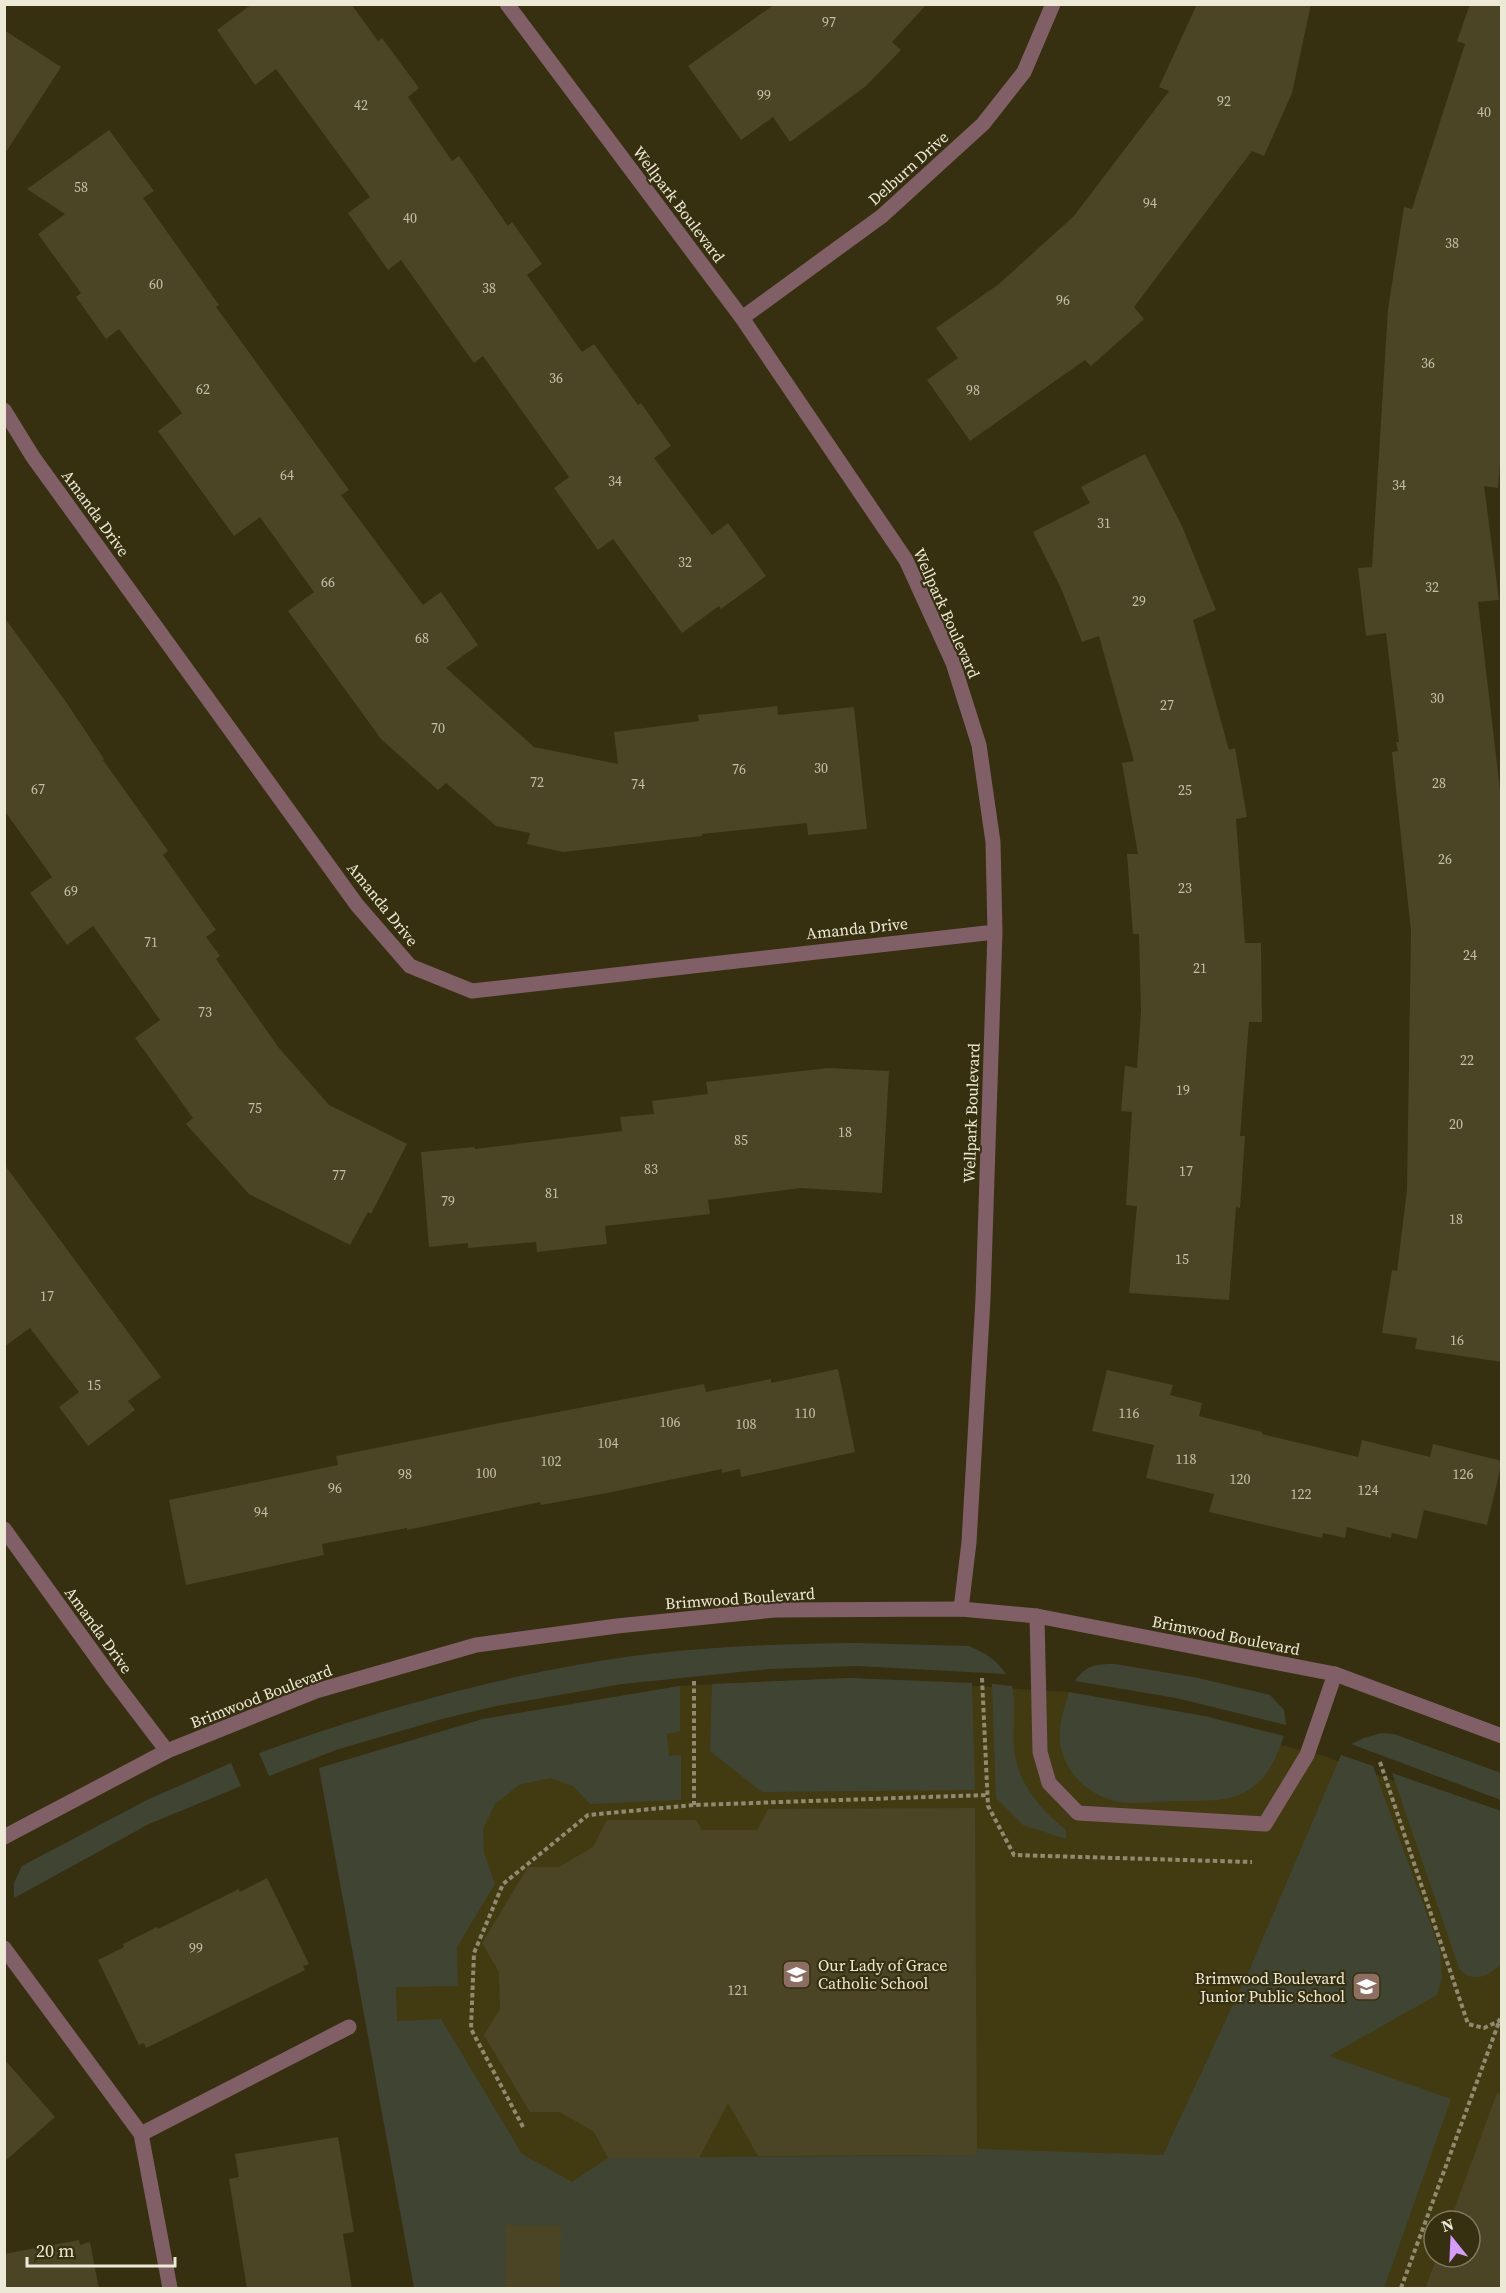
<svg xmlns="http://www.w3.org/2000/svg" width="1506" height="2293" viewBox="0 0 1506 2293" font-family="'Source Serif 4',serif">
<style>
.built{fill:#423a11;fill-rule:evenodd}
.green{fill:#404533}
.building{fill:#4b4525}
.lines{fill:none;stroke-linecap:round;stroke-linejoin:round}
.path{stroke:#8f8a70;stroke-width:4;stroke-dasharray:4.5 3;stroke-linecap:butt}
.service{stroke:#815f67;stroke-width:15}
.minor{stroke:#815f67;stroke-width:15}
.tertiary{stroke:#815f67;stroke-width:15}
.labels{text-anchor:middle;stroke-width:4.5;stroke-linejoin:round;paint-order:stroke}
.number-label{font-size:14px;fill:#c4c0aa}
.street-label{font-size:16px;fill:#ede9d7;stroke:#363010}
.poi-label{font-size:16px;fill:#ede9d7;stroke:#363010;text-anchor:start}
</style>
<rect width="100%" height="100%" fill="#363010"/>
<path class="built" d="M849 1678 1069 1692 1324 1756 1501 1819V2288H415L324 1793 483 1719 680 1686ZM1434 2221H1470V2257H1434Z"/>
<path class="green" d="M857 1643 969 1646C985 1653 996 1659 1006 1674L857 1666 769 1669 622 1684 496 1706 438 1720 336 1750 269 1776 259 1753C369 1713 483 1680 600 1661 685 1647 771 1644 857 1643Z
M1115 1664 1198 1678 1270 1695 1284 1710 1286 1725 1176 1698 1075 1681C1086 1665 1096 1664 1115 1664Z
M849 1678 972 1683 975 1790 762 1792 710 1751 712 1684Z
M992 1684 1012 1686C1017 1709 1011 1733 1015 1755 1020 1786 1042 1811 1066 1830V1839L1023 1825 996 1798Z
M680 1686V1731L667 1734 669 1756 681 1755V1800L590 1804 573 1786 550 1778 519 1785 495 1804 483 1829 484 1853 495 1884 457 1947 458 1986 396 1987 397 2021 441 2019 522 2154 572 2182 608 2158 976 2155 977 2149 1163 2155 1251 1966 1341 1755 1373 1766 1440 1950 1442 1978 1437 1995 1329 2056 1451 2099 1384 2288H414L319 1768 483 1719Z
M1069 1692 1204 1716 1284 1736C1276 1757 1270 1776 1250 1789 1229 1804 1200 1800 1175 1801 1157 1801 1137 1805 1120 1802 1085 1796 1056 1765 1060 1728 1061 1716 1066 1704 1069 1692Z
M1381 1733 1394 1734 1501 1773V1800L1351 1744 1364 1738Z
M231 1763 241 1786 149 1824 14 1898V1883L22 1866 147 1800Z
M1392 1773 1501 1811V1964C1488 1976 1473 1985 1459 1968Z"/>
<path class="building" d="M252 4H351L378 41 382 38 419 88 408 97 452 161 459 156 508 226 512 222 542 264 527 275 582 352 594 344 638 405 641 403 671 446 654 458 712 535 728 523 766 576 721 609 719 606 682 633 613 539 598 550 554 488 569 477 483 356 474 363 401 260 388 270 348 213 370 197 276 69 255 85 217 30Z
M775 4H927L892 42 901 50 866 86 790 142 773 117 741 140 688 66Z
M1197 4H1311L1292 93 1264 156 1252 151 1134 307 1144 319 1091 366 1085 360 970 441 927 380 958 358 936 328 999 284 1074 216 1169 91 1159 87Z
M1470 4H1502V437L1498 488 1484 486 1499 600 1478 602 1502 807V1362L1415 1349 1417 1338 1382 1333 1392 1270 1397 1271 1407 1190 1411 931 1392 752 1398 751 1396 742H1399L1386 633 1366 636 1358 568 1372 567 1388 309 1404 207 1412 209 1465 44 1457 41Z
M4 30 61 67 4 155Z
M109 130 154 191 143 198 219 305 216 307 349 490 341 495 423 605 441 592 478 645 446 668 534 747 618 764 614 732 699 721 698 715 777 706 778 715 854 707 867 829 808 835 807 823 702 834V836L563 852 527 844 530 833 496 826 446 783 438 790 381 739 288 611 314 592 260 517 234 536 158 431 182 413 119 329 106 339 76 297 81 293 38 234 65 214 27 189Z
M1145 454 1182 526 1216 610 1193 620 1229 750 1235 748 1247 817 1236 819 1245 943H1261L1262 1022H1249L1240 1136H1245L1240 1208 1236 1207 1229 1300 1129 1293 1137 1206 1126 1205 1132 1112 1121 1111 1125 1066 1137 1068 1141 1011 1139 934H1133L1127 854H1138L1122 763 1134 761 1099 636 1082 642 1061 588 1033 532 1090 503 1081 487Z
M4 617 66 702 104 759 103 760 168 851 163 855 216 930 206 937 220 956 216 959 279 1048 329 1105 407 1144 371 1214 368 1212 350 1245 249 1194 186 1124 193 1118 135 1038 160 1020 93 926 67 945 30 893 52 877 4 810Z
M828 1068 889 1071 882 1193 801 1188 708 1200 710 1214 605 1226 607 1244 537 1252 536 1242 468 1248V1243L429 1247 421 1152 475 1147V1149L622 1131 620 1117 654 1114 652 1101 708 1094 706 1082Z
M4 1164 161 1377 128 1401 135 1410 88 1446 59 1407 79 1392 30 1328 4 1347Z
M838 1369 855 1452 741 1477 740 1469 722 1473V1469L607 1493 541 1505 540 1502 407 1530V1528L322 1544 324 1555 186 1585 169 1500 338 1465 336 1456 505 1422 704 1384 706 1392 771 1379V1383Z
M1107 1370 1173 1385 1170 1395 1202 1403 1199 1416 1262 1432V1434L1358 1457 1362 1440 1430 1457 1433 1444 1502 1461 1487 1525 1424 1510 1417 1539 1392 1533 1391 1538 1347 1527 1345 1538 1323 1533 1322 1538 1209 1512 1214 1494 1146 1478 1154 1445 1092 1431Z
M975 1808 977 2155 758 2156 728 2103 699 2158H608L594 2132 560 2112H530L484 2035 500 2009 499 1972 482 1943 528 1867H559L593 1847 607 1820H696L702 1830H757L768 1809Z
M267 1878 309 1964 303 1966 305 1970 146 2048 144 2043 139 2045 98 1960 124 1947 123 1944 157 1927 158 1929 239 1889 240 1892Z
M4 2059 55 2117 4 2162Z
M1497 2093 1502 2094V2289H1425L1437 2257H1470V2221H1450Z
M338 2137 354 2232 343 2234 352 2289H247L229 2179 239 2177 235 2154Z
M506 2225H561L560 2289H505Z
M79 2240 80 2245 90 2242 99 2289H4V2254Z"/>
<g class="lines">
<path class="path" d="M982 1678 988 1806 1014 1855 1252 1862
M694 1681V1805
M1380 1762 1468 2024 1484 2028 1499 2021 1502 2016
M523 2127 471 2029 474 1953 503 1884 588 1815 694 1805 987 1795
M1401 2288 1499 2022"/>
<path class="service" d="M1037 1616 1040 1752 1049 1783 1078 1813 1265 1824 1307 1755 1335 1674
M4 1948 141 2134 170 2288
M141 2134 349 2027"/>
<path class="minor" d="M507 4 742 318 906 560 953 663 979 745 993 842 995 932 983 1299 969 1542 961 1609
M742 318 882 216 983 124 1024 72 1053 4
M4 410 33 457 357 905 410 966 472 991 995 932
M4 1529 113 1680 167 1751"/>
<path class="tertiary" d="M4 1837 167 1751 316 1691 476 1645 617 1626 775 1610 961 1609 1037 1616 1335 1674 1502 1736"/>
</g>
<defs>
<symbol id="school-square" viewBox="-11 -11 22 22"><rect x="-9" y="-9" width="18" height="18" rx="4" fill="#8d6e63" stroke="#363010"/><path d="M0-5L7-2L0 1L-7-2ZM-4 1L0 2.5L4 1V4Q0 6-4 4Z" fill="#fff"/></symbol>
</defs>
<g fill-rule="evenodd">
<use href="#school-square" x="780" y="1958" width="33" height="33"/>
<use href="#school-square" x="1350" y="1970" width="33" height="33"/>
</g>
<g class="labels">
<g class="number-label">
<text x="829" y="27">97</text>
<text x="764" y="100">99</text>
<text x="1224" y="106">92</text>
<text x="361" y="110">42</text>
<text x="1484" y="117">40</text>
<text x="81" y="192">58</text>
<text x="1150" y="208">94</text>
<text x="410" y="223">40</text>
<text x="1452" y="248">38</text>
<text x="156" y="289">60</text>
<text x="489" y="293">38</text>
<text x="1063" y="305">96</text>
<text x="1428" y="368">36</text>
<text x="556" y="383">36</text>
<text x="203" y="394">62</text>
<text x="973" y="395">98</text>
<text x="287" y="480">64</text>
<text x="615" y="486">34</text>
<text x="1399" y="490">34</text>
<text x="1104" y="528">31</text>
<text x="685" y="567">32</text>
<text x="328" y="587">66</text>
<text x="1432" y="592">32</text>
<text x="1139" y="606">29</text>
<text x="422" y="643">68</text>
<text x="1437" y="703">30</text>
<text x="1167" y="710">27</text>
<text x="438" y="733">70</text>
<text x="821" y="773">30</text>
<text x="739" y="774">76</text>
<text x="537" y="787">72</text>
<text x="1439" y="788">28</text>
<text x="638" y="789">74</text>
<text x="38" y="794">67</text>
<text x="1185" y="795">25</text>
<text x="1445" y="864">26</text>
<text x="1185" y="893">23</text>
<text x="71" y="896">69</text>
<text x="151" y="947">71</text>
<text x="1470" y="960">24</text>
<text x="1200" y="973">21</text>
<text x="205" y="1017">73</text>
<text x="1467" y="1065">22</text>
<text x="1183" y="1095">19</text>
<text x="255" y="1113">75</text>
<text x="1456" y="1129">20</text>
<text x="845" y="1137">18</text>
<text x="741" y="1145">85</text>
<text x="651" y="1174">83</text>
<text x="1186" y="1176">17</text>
<text x="339" y="1180">77</text>
<text x="552" y="1198">81</text>
<text x="448" y="1206">79</text>
<text x="1456" y="1224">18</text>
<text x="1182" y="1264">15</text>
<text x="47" y="1301">17</text>
<text x="1457" y="1345">16</text>
<text x="94" y="1390">15</text>
<text x="805" y="1418">110</text>
<text x="1129" y="1418">116</text>
<text x="670" y="1427">106</text>
<text x="746" y="1429">108</text>
<text x="608" y="1448">104</text>
<text x="1186" y="1464">118</text>
<text x="551" y="1466">102</text>
<text x="486" y="1478">100</text>
<text x="405" y="1479">98</text>
<text x="1463" y="1479">126</text>
<text x="1240" y="1484">120</text>
<text x="335" y="1493">96</text>
<text x="1368" y="1495">124</text>
<text x="1301" y="1499">122</text>
<text x="261" y="1517">94</text>
<text x="196" y="1953">99</text>
<text x="738" y="1995">121</text>
</g>
<g class="street-label">
<text transform="translate(908 168) rotate(-42)" y="6">Delburn Drive</text>
<text transform="translate(679 204) rotate(53)" y="6">Wellpark Boulevard</text>
<text transform="translate(96 513) rotate(54)" y="6">Amanda Drive</text>
<text transform="translate(947 613) rotate(66)" y="6">Wellpark Boulevard</text>
<text transform="translate(383 904) rotate(51)" y="6">Amanda Drive</text>
<text transform="translate(857 928) rotate(-6)" y="6">Amanda Drive</text>
<text transform="translate(971 1113) rotate(-88)" y="6">Wellpark Boulevard</text>
<text transform="translate(740 1598) rotate(-4)" y="6">Brimwood Boulevard</text>
<text transform="translate(99 1630) rotate(54)" y="6">Amanda Drive</text>
<text transform="translate(1226 1635) rotate(11)" y="6">Brimwood Boulevard</text>
<text transform="translate(261 1696) rotate(-21)" y="6">Brimwood Boulevard</text>
</g>
<g class="poi-label">
<text x="818" y="1971">Our Lady of Grace<tspan x="818" dy="18">Catholic School</tspan></text>
<text x="1345" y="1984" text-anchor="end">Brimwood Boulevard<tspan x="1345" dy="18">Junior Public School</tspan></text>
</g>
</g>
<rect width="1506" height="2293" fill="none" stroke="#ede9d7" stroke-width="12"/>
<g transform="translate(1452 2239) rotate(342)"><circle r="28" fill="#363010" stroke="#7f7a60" stroke-width="1.5"/>
<path d="M0-4.5L10 22L0 15L-10 22Z" fill="#d49cfc"/>
<text y="-9" font-size="16" font-weight="bold" text-anchor="middle" fill="#ede9d7">N</text>
</g>
<path d="M27 2257v9h148v-9" fill="none" stroke="#ede9d7" stroke-width="3"/>
<text x="36" y="2257" font-size="18" fill="#ede9d7" stroke="#363010" stroke-width="4.5" paint-order="stroke">20 m</text>
</svg>
